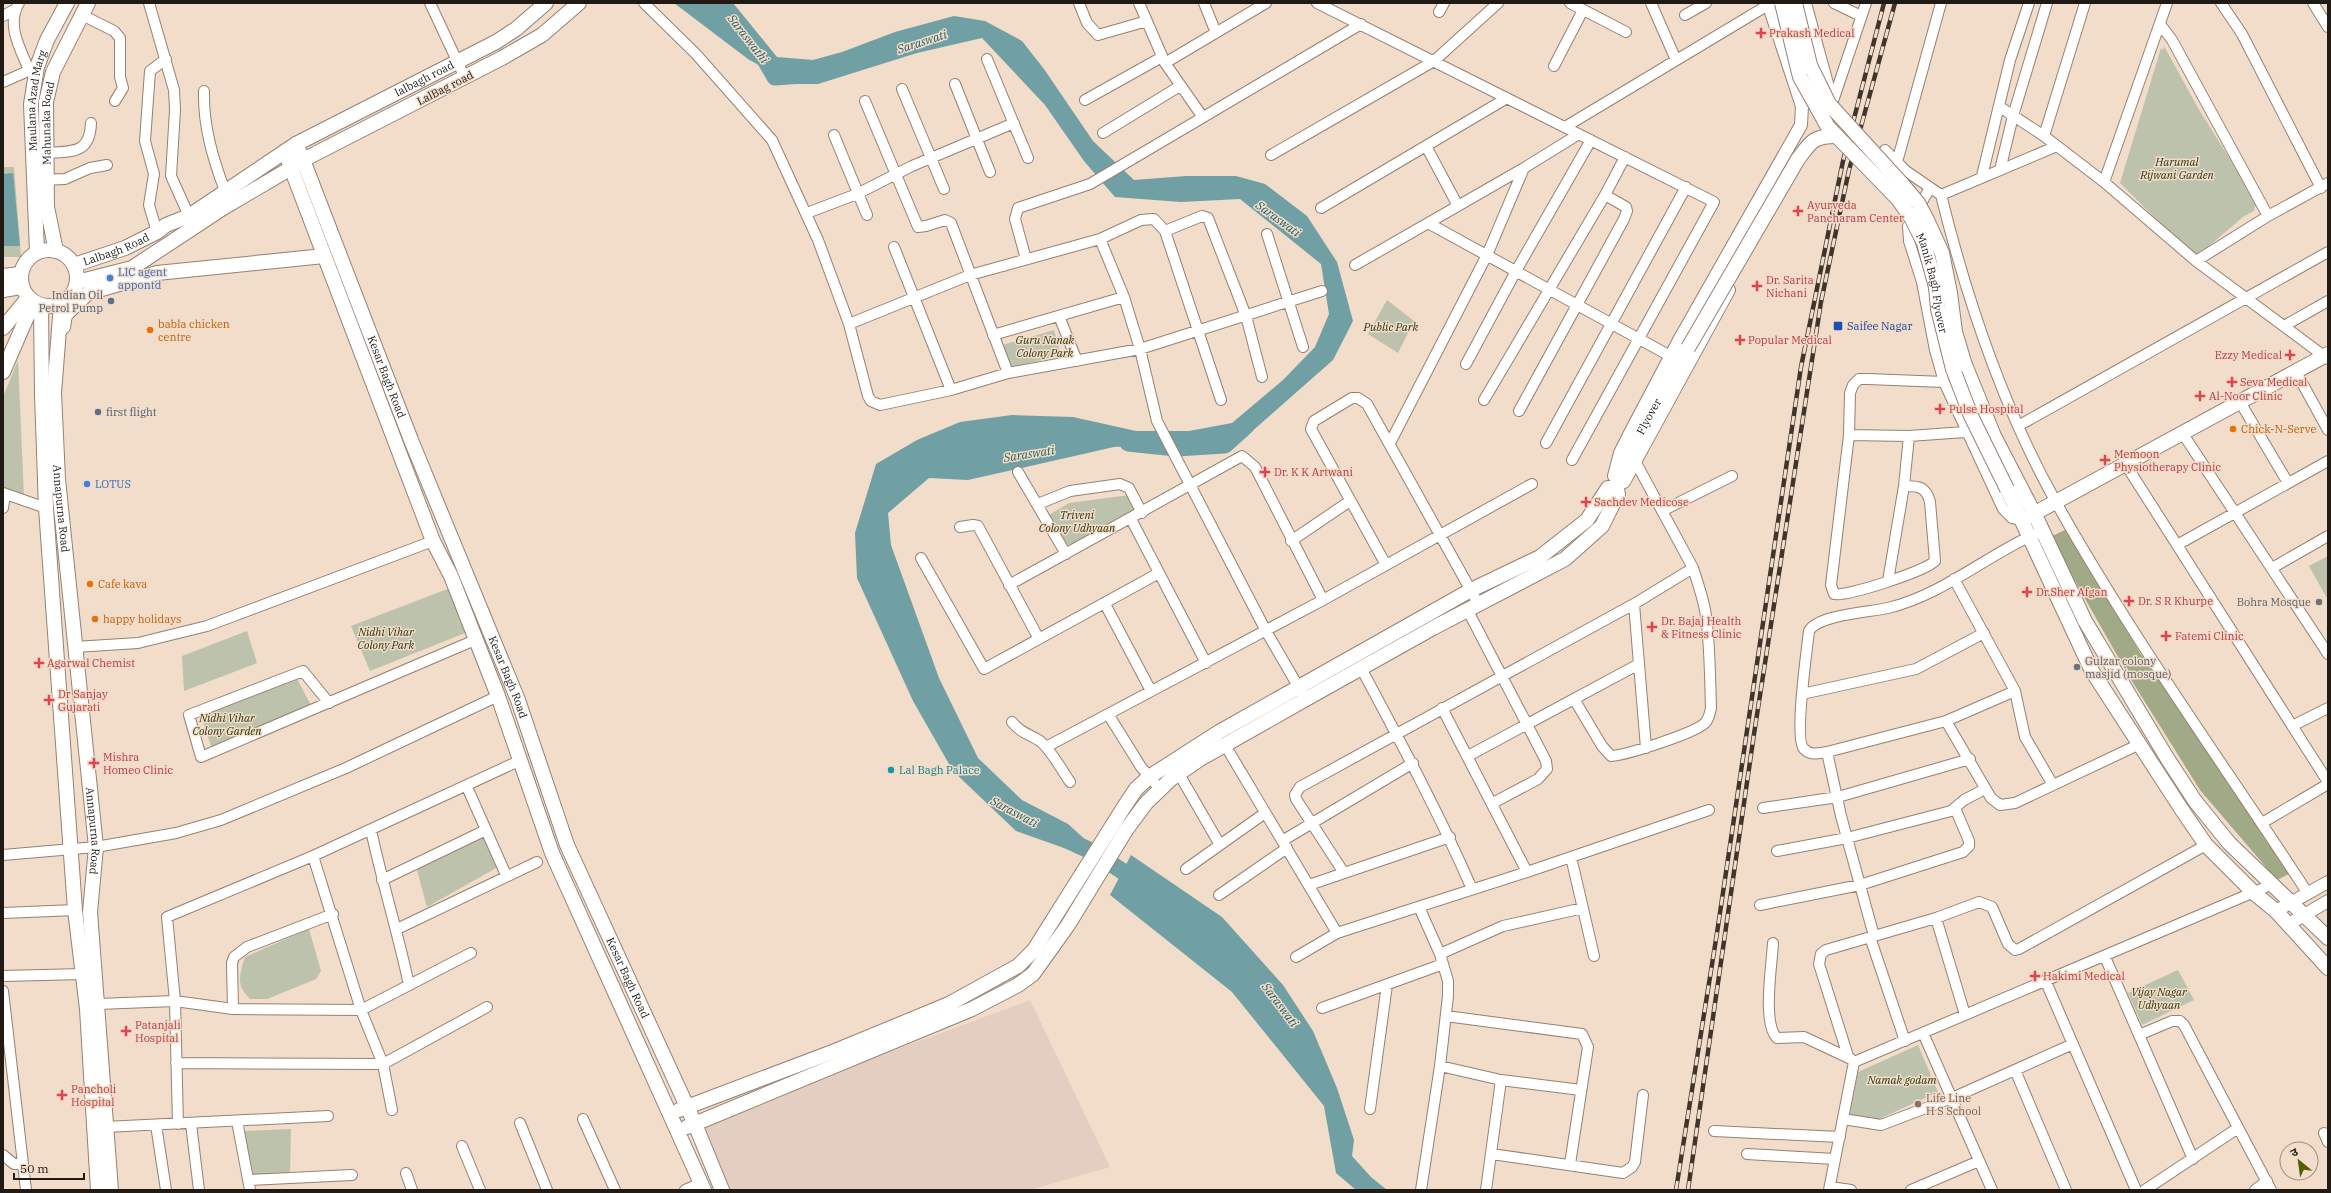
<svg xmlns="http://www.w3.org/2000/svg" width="2331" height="1193" viewBox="0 0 2331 1193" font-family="'IBM Plex Serif','Noto Sans Devanagari',serif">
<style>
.commercial{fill:#e4cec1}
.green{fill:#bcc2ac}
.forest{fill:#a0aa86}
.water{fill:#70a0a4}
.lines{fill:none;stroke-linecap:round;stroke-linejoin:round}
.river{stroke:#70a0a4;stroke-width:17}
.minor-casing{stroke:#968172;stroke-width:12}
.tertiary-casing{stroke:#968172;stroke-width:14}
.secondary-casing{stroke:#968172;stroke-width:16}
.minor{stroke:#fff;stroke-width:10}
.tertiary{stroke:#fff;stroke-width:12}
.secondary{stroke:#fff;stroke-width:14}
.rail-casing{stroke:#3f352d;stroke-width:4.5}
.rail{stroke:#f2dcca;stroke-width:3;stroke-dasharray:9;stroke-linecap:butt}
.secondary-bridge-casing{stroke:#968172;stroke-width:16;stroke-linecap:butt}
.secondary-bridge{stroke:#fff;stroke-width:14}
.health-dot{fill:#e0444e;stroke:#f2dcca;stroke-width:1.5}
.shop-dot{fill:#3f7fe0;stroke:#f2dcca;stroke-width:1.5}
.service-dot{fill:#5c6f8a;stroke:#f2dcca;stroke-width:1.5}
.transit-dot{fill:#1a4fb4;stroke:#f2dcca;stroke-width:1.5}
.food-dot{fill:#e8710a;stroke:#f2dcca;stroke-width:1.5}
.worship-dot{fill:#6b7280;stroke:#f2dcca;stroke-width:1.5}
.culture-dot{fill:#0f9aa8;stroke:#f2dcca;stroke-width:1.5}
.education-dot{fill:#8d6e63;stroke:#f2dcca;stroke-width:1.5}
.labels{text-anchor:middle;stroke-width:3;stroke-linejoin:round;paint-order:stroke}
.health-label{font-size:11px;fill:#be3a42;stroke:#f2dcca;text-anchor:start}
.street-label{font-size:11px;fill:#211913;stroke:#f2dcca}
.park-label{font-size:11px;font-style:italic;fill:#2b3407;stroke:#f2dcca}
.shop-label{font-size:11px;fill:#366cbe;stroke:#f2dcca;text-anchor:start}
.service-label{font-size:11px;fill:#4e5e75;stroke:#f2dcca;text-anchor:end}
.food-label{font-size:11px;fill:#c56008;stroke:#f2dcca;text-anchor:start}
.transit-label{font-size:11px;fill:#164399;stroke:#f2dcca;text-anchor:start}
.worship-label{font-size:11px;fill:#5b616d;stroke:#f2dcca;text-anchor:end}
.culture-label{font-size:11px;fill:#0d838f;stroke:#f2dcca;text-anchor:start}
.education-label{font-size:11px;fill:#785e54;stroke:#f2dcca;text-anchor:start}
.water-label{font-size:12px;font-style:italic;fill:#195c61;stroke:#f2dcca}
</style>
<rect width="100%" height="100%" fill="#f2dcca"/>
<path class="commercial" d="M1030 1000 1110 1167 1030 1190H721L695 1124Z"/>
<path class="green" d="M2164 46 2198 108 2258 204 2254 208 2255 210 2243 217 2195 258 2120 183 2161 48 2163 50Z
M3 167H14L21 257H3Z
M1387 300 1414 321 1398 353 1368 334Z
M1054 330 1061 355 1009 368 1003 345Z
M18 360 24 497 3 488V397Z
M1129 495 1137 511 1073 546 1065 543 1049 515 1069 503Z
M2328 556V600L2309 566Z
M450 588 470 631 370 671 351 626Z
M247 631 257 663 184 691 182 656Z
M296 677 314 711 213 752 200 713Z
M485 833 498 867 427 907 417 870 425 861Z
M309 929 321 971 316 979 267 999H250C236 986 239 975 245 957Z
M2178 970 2194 1000 2142 1025 2128 993Z
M1918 1045 1938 1092 1877 1120 1850 1114 1858 1072Z
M291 1129 290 1176 254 1178 244 1131Z"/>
<path class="forest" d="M2067 529 2140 653 2201 739 2289 874 2277 880 2200 790 2130 678 2050 537Z"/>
<path class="water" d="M674 3H733L777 57 813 60 842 52 895 32 954 16 985 21 1022 41 1044 69 1093 141 1134 180 1186 176H1236L1265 184 1307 216 1337 262 1353 321 1333 360 1241 441 1114 447 968 480 929 478 888 513 891 545 939 678 978 758 1022 800 1068 824 1089 843 1081 854 1016 831 953 771 913 701 857 578 855 533 876 464 917 440 960 422 1012 415 1073 417 1136 431H1189L1232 423 1283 380 1315 347 1329 314 1321 264 1240 199 1181 202 1115 197 1084 161 1045 105 982 38 917 53 818 84H793L748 59Z
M13 173 20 246H3V174Z
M1131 855 1222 917 1283 985 1313 1031 1337 1088 1354 1140 1352 1156 1371 1177 1387 1190H1356L1336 1173 1324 1106 1232 992 1110 895Z"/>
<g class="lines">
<path class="river" d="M761 53 775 77 803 75
M1128 443 1176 448 1225 445 1246 426
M1065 839 1093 852 1142 884"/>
<defs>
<path id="minor" d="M19 3C6 25 20 48 29 70
M149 3 174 90 175 110 171 176 189 216
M430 3 465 78
M644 3 696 54 772 140 818 240 849 324 868 396 871 401 880 405 951 390 1008 373 1140 349 1322 291
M1079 3 1087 23 1098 35 1147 21
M1139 3 1165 63 1202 116
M1204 3 1216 33
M1317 3 1714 202 1572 460
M1570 3 1626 32
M1651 3 1676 60
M1834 3 1861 16
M2221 3 2242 34 2321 188
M2313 3 2328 27
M1439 12 1444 3
M82 15 114 31 120 38V77L123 88 115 101
M1685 15 1706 3
M3 16 14 10
M2160 24 2172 40 2268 216
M987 59 1028 158
M1165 63 1266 3
M1554 66 1583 10
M3 82 35 68
M955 84 990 172
M902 89 944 189
M204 91C203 126 213 159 225 191
M1085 100 1162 57
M865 101 918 227 926 226 945 220 951 223 1008 373
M1832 104 1866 3
M2000 107 2044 136 2104 182 2196 261 2328 359
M1565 127 1768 5
M1103 133 1180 86
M834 135 867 215
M2044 136 2085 3
M1426 146 1458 206
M1885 150 1906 171 1941 195 2057 146
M46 153C71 151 90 155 91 123
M1271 155 1434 61 1498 3
M1897 162 1941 3
M2000 170 2013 116 2047 3
M1982 176 2010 60 2029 3
M41 180 65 179 90 168 107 165
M2104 182 2167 3
M1930 188 1908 226 1909 241 1922 282 1935 350 1944 382 2003 509 2012 518 2023 520
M1941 195C1967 300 2004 410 2057 504 2132 638 2223 763 2307 892
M1321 208 1507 98
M807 213 857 194 912 166 1014 123
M1428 223 1672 357
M1165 231 1202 216 1208 218 1246 316 1262 377
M157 232 149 205 154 174 145 141 150 71 166 59
M1267 234 1303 347
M1100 239 1124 297 1140 349 1157 421 1266 631 1302 693
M894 247 951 390
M1026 259 1015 219 1018 208 1090 184 1361 24
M2196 261 2268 216 2328 183
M1355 265 1524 168 1579 134
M1059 316 1077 361
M849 324 970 275 1100 239 1141 220 1154 219 1165 231 1221 400
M2284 326 2328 301
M993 335 1124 297
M1466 364 1516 271 1591 140
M2296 372 2328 430
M1484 400 1605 195 1625 157
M2240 402 2288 483
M1519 411 1624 219 1627 211 1626 207 1605 195
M2018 426 2328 252
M2183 434 2328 654
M1849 435 1909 436 1965 432
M1390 443 1487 255 1524 168
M1546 443 1686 187
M2126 465 2328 782
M1018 472 1066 554
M1904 486C1918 486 1926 486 1930 502L1935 561C1926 571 1846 597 1834 594L1831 585 1849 435 1850 393 1853 385 1859 379H1868L1944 382
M3 493 46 508
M1038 504 1070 491 1120 484 1129 488 1142 513
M3 508 5 494
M1662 511 1732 476
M1131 519 1206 663
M960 527 973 525 978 526 1039 639
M1291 541 1350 501
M2177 545 2328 461
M921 558 984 669 1159 573
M1386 565 1311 429 1314 421 1352 398H1358L1367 404 1479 605
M2272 568 2328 536
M1954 579 2015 691 2025 737 2053 785
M1888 581 1904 486 1909 436
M1009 585 1242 456 1255 467 1323 600
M1105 604 1151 691
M1634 604 1646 748
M1468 611 1546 761 1547 769 1538 779 1493 803
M75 647 138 643 207 626 433 541
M1361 668C1400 741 1439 813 1472 889
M2015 691 1946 721 1827 752C1819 753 1811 756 1804 749 1794 740 1807 649 1809 631 1817 615 1870 612 1888 608 1942 595 1986 556 2035 534
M1802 694 1916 669 1984 633
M1574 699 1602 746 1611 756C1627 755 1695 733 1705 723 1709 719 1710 713 1711 708 1710 678 1710 646 1706 616 1704 600 1698 584 1693 568L1635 461
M329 703 303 671 189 715 201 757 475 640
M1442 708 1527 872
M1108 714 1141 767 1160 789
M1946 721 1991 798 2000 805 2015 803 2140 744
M1012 722C1022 734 1028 733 1040 741 1052 751 1061 769 1070 782
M2292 726 2328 708
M1225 745 1337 933
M1046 747 1323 600 1532 484
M1827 752 1841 816 1874 936
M1468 756 1639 664
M1179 774 1220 845
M467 787 506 875
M1763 808 1838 797 1970 759
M2262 823 2328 784
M371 830C382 882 398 933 409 985
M1282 841 1413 763
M1777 851 1847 838 1951 811 1964 800 1985 789
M3 855 96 847 176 833 221 820 346 768 498 696
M313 856 361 1010 383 1064 392 1110
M1571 857 1594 956
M1186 869 1265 813
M1344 873 1296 799 1295 795 1300 787 1634 604 1693 568
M382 880 486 830
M1309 885 1450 837
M1219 895 1287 848
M1760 905 1860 885 1963 852 1969 846V841L1955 808
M1419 907 1440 954 1448 981V996L1440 1066 1421 1190
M3 913 75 910
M1936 918 1965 1015
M397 929 537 862
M1870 937 1905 1041
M1773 943C1772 964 1762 1024 1777 1038L1804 1037 1851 1059
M1440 954 1503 926 1583 908
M1296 957 1337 933 1527 872 1709 810
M2105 957 2193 1159
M3 976 83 974
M2046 982 2136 1190
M3 991 26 1190
M98 1004 175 1001 233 1009 361 1010 471 953
M1322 1008 1443 964
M233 1009 232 963 234 957 247 947 333 914
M1446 1016 1582 1034 1588 1047 1570 1164
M1923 1033 1992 1190
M2139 1035 2172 1021H2180L2184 1025 2271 1190
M1848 1056 1819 964 1821 954 1826 950 1936 918 1979 902 1992 907 2008 944 2015 950 2019 949 2206 845
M1854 1062 2273 884
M176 1063 383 1064 487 1007
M1440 1066 1501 1080 1581 1090
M2015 1070 2066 1190
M1370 1109 1387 985
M583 1119 615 1190
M1843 1119 1881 1125 1952 1098 2073 1044
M237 1121 250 1190
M520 1123 547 1190
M178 1124 175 1001 167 917 313 856 521 760
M191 1124 199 1190
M156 1125 166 1190
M105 1127 328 1116
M1714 1131 1840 1137
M2324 1133 2328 1142
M462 1146 480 1190
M1492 1154 1623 1173 1632 1167 1635 1162 1643 1095
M1747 1154 1835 1159
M3 1155 14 1164H23
M406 1173 412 1190
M249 1180 352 1175
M1830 1187 1851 1190
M685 1190 701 1183
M1486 1190 1501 1080
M1829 1190 1854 1062
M1911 1190 1979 1161
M2145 1190 2238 1128
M2255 1190 2267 1181"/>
<path id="tertiary" d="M1805 3 1831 98
M1614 476 1620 453 1629 435 1678 342 1801 125 1802 106 1768 3
M1624 482 1729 290
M2276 911 2328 882
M2289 924 2328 901"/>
<g id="secondary">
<path id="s1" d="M579 3 542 35 502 58 303 160 411 440 518 700 567 845 695 1124 722 1190"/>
<path id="s2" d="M296 144 496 42 516 29 546 3"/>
<circle cx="49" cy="278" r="28"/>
<path id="s3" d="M56 251 47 207 46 102 53 72 88 3"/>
<path id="s4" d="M37 252 31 104 37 67 47 40 67 3"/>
<path id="s5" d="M74 265 125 248 157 232 166 225 189 216 296 144 303 160 291 168 285 151"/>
<path d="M3 276 20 274"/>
<path d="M77 282 132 268 223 208 291 168 433 541 451 576 498 696 552 853 704 1190"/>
<path d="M3 290 21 287"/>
<path id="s6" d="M61 304 54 393 58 479 96 847 90 912 111 1190"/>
<path d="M41 307 42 395 46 508 75 910 87 1009 98 1190"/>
<path d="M63 327 65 315 88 293 157 273 324 256"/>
<path d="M3 328 28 298"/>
<path d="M1965 365 1994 436 2035 515 2085 621 2167 758 2195 801 2229 843 2328 938"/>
<path d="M3 372 33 303"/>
<path d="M2007 489 2092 671 2182 810 2206 845 2254 893 2276 911 2328 968"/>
<path d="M2026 518 2328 354"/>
<path d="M679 1110 835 1051 949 1004 1018 966 1034 950 1124 807 1136 789 1149 777 1219 732 1471 590 1540 557 1587 520 1608 488H1616"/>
<path id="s7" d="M687 1127 972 1009 1018 985 1033 974 1068 925 1126 830 1146 803 1171 779 1200 759 1306 699 1433 628 1565 559 1602 526 1618 494C1611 474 1675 371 1688 348"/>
</g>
</defs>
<use href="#minor" class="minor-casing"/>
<use href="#tertiary" class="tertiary-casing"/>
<use href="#secondary" class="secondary-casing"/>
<use href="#minor" class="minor"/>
<use href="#tertiary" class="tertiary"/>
<use href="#secondary" class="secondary"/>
<defs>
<path id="rail" d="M1676 1190 1717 933 1801 367 1843 161 1884 3
M1688 1190 1754 734 1821 302 1849 170 1895 3"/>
</defs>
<use href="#rail" class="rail-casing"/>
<use href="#rail" class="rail"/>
<defs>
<g id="secondary-bridge">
<path id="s8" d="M1782 3 1800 77 1828 127 1898 199 1912 219 1924 243 1936 287 1938 309 1953 369 1971 416 2007 489"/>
<path d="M1795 3 1810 65 1829 104 1902 184 1918 203 1927 220 1942 253 1950 293 1955 332 1965 365"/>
<path d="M1688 348 1798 159C1811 142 1813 136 1836 136"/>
</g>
</defs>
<use href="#secondary-bridge" class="secondary-bridge-casing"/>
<use href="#secondary-bridge" class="secondary-bridge"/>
</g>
<g class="health-dot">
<path d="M1759 27h4v4h4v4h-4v4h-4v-4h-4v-4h4z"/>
<path d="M1796 205h4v4h4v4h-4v4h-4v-4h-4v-4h4z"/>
<path d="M1755 280h4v4h4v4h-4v4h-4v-4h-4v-4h4z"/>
<path d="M1738 334h4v4h4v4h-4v4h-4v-4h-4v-4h4z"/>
<path d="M2288 349h4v4h4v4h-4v4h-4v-4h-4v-4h4z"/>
<path d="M2230 376h4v4h4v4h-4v4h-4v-4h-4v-4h4z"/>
<path d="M2198 390h4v4h4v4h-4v4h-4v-4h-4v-4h4z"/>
<path d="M1938 403h4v4h4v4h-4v4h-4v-4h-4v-4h4z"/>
<path d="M2103 454h4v4h4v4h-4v4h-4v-4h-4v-4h4z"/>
<path d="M1263 466h4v4h4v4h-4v4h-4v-4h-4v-4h4z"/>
<path d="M1584 496h4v4h4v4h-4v4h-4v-4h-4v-4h4z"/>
<path d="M2025 586h4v4h4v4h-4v4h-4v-4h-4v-4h4z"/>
<path d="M2127 595h4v4h4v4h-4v4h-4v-4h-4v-4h4z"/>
<path d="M1650 621h4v4h4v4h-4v4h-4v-4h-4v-4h4z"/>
<path d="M2164 630h4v4h4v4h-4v4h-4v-4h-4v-4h4z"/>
<path d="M37 657h4v4h4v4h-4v4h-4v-4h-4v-4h4z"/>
<path d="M47 694h4v4h4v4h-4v4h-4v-4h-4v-4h4z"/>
<path d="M92 757h4v4h4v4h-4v4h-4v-4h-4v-4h4z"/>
<path d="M2033 970h4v4h4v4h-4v4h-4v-4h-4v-4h4z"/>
<path d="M124 1025h4v4h4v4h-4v4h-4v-4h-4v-4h4z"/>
<path d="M60 1089h4v4h4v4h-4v4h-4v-4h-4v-4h4z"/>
</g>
<g class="shop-dot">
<circle cx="110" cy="278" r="4"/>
<circle cx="87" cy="484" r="4"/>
</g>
<g class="service-dot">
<circle cx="111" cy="301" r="4"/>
<circle cx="98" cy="412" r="4"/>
</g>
<rect class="transit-dot" x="1833" y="321" width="10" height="10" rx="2"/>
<g class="food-dot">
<circle cx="150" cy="330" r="4"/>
<circle cx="2233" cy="429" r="4"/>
<circle cx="90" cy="584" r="4"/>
<circle cx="95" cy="619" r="4"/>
</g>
<g class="worship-dot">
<circle cx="2319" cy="602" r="4"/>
<circle cx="2077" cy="667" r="4"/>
</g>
<circle class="culture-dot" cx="891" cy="770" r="4"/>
<circle class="education-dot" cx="1918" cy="1104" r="4"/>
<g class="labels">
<g class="health-label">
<text x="1769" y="37">Prakash Medical</text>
<text x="1807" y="209">Ayurveda<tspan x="1807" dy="13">Pancharam Center</tspan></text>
<text x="1766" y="284">Dr. Sarita<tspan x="1766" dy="13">Nichani</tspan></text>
<text x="1748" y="344">Popular Medical</text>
<text x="2282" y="359" text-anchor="end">Ezzy Medical</text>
<text x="2240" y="386">Seva Medical</text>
<text x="2209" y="400">Al-Noor Clinic</text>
<text x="1949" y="413">Pulse Hospital</text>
<text x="2114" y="458">Memoon<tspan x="2114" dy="13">Physiotherapy Clinic</tspan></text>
<text x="1274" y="476">Dr. K K Artwani</text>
<text x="1594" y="506">Sachdev Medicose</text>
<text x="2036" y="596">Dr.Sher Afgan</text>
<text x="2138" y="605">Dr. S R Khurpe</text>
<text x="1661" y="625">Dr. Bajaj Health<tspan x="1661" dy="13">&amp; Fitness Clinic</tspan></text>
<text x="2175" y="640">Fatemi Clinic</text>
<text x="47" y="667">Agarwal Chemist</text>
<text x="58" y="698">Dr Sanjay<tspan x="58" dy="13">Gujarati</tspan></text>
<text x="103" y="761">Mishra<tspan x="103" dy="13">Homeo Clinic</tspan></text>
<text x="2043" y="980">Hakimi Medical</text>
<text x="135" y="1029">Patanjali<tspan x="135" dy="13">Hospital</tspan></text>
<text x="71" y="1093">Pancholi<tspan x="71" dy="13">Hospital</tspan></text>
</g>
<g class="street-label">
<text dy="4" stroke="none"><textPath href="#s2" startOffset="144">lalbagh road</textPath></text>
<text transform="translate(445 88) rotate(-27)" y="4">LalBag road</text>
<text dy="4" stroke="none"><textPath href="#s4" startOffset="152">Maulana Azad Marg</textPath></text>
<text dy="4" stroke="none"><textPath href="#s3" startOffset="129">Mahunaka Road</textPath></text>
<text dy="4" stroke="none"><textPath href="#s5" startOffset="45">Lalbagh Road</textPath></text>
<text dy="4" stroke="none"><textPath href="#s8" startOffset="326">Manik Bagh Flyover</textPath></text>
<text dy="4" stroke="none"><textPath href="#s1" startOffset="551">Kesar Bagh Road</textPath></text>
<text dy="4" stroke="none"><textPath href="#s7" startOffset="1240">Flyover</textPath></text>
<text dy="4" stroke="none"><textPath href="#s6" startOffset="205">Annapurna Road</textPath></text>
<text dy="4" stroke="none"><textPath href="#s1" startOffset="875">Kesar Bagh Road</textPath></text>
<text dy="4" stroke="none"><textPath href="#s6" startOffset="529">Annapurna Road</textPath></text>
<text dy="4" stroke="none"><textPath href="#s1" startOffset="1199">Kesar Bagh Road</textPath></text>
</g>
<g class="park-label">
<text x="2177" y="166">Harumal<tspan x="2177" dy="13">Rijwani Garden</tspan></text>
<text x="1391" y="331">Public Park</text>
<text x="1045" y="344">Guru Nanak<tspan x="1045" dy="13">Colony Park</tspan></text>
<text x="1077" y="519">Triveni<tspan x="1077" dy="13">Colony Udhyaan</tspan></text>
<text x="386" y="636">Nidhi Vihar<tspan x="386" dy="13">Colony Park</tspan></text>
<text x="227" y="722">Nidhi Vihar<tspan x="227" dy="13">Colony Garden</tspan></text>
<text x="2159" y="996">Vijay Nagar<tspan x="2159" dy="13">Udhyaan</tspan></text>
<text x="1902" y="1084">Namak godam</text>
</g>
<g class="shop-label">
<text x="118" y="276">LIC agent<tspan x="118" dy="13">appontd</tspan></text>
<text x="95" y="488">LOTUS</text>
</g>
<g class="service-label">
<text x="103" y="299">Indian Oil<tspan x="103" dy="13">Petrol Pump</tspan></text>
<text x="106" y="416" text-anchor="start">first flight</text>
</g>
<g class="food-label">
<text x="158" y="328">babla chicken<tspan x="158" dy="13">centre</tspan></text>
<text x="2241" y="433">Chick-N-Serve</text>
<text x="98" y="588">Cafe kava</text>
<text x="103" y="623">happy holidays</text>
</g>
<g class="transit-label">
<text x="1847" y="330">Saifee Nagar</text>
</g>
<g class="worship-label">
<text x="2311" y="606">Bohra Mosque</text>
<text x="2085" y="665" text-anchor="start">Gulzar colony<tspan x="2085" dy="13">masjid (mosque)</tspan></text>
</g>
<g class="culture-label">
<text x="899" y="774">Lal Bagh Palace</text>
</g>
<g class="education-label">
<text x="1926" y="1102">Life Line<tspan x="1926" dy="13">H S School</tspan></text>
</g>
<g class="water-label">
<text transform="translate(748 39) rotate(52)" y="4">Saraswathi</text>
<text transform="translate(922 42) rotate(-18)" y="4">Saraswati</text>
<text transform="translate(1278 219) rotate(36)" y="4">Saraswati</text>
<text transform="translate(1029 454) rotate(-9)" y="4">Saraswati</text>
<text transform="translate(1014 812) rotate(28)" y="4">Saraswati</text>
<text transform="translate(1280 1005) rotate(53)" y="4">Saraswati</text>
</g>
</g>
<rect width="2331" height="1193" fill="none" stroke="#211913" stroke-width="8"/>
<g transform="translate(2299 1161) rotate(331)"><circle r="19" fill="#f2dcca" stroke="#9e8e81"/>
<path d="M0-3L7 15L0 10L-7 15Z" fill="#535f00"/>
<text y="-6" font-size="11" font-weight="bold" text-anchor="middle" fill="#211913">उ</text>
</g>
<path d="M14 1173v6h70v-6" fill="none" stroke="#211913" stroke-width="2"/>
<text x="20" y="1173" font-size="12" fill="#211913" stroke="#f2dcca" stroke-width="3" paint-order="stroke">50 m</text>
</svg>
